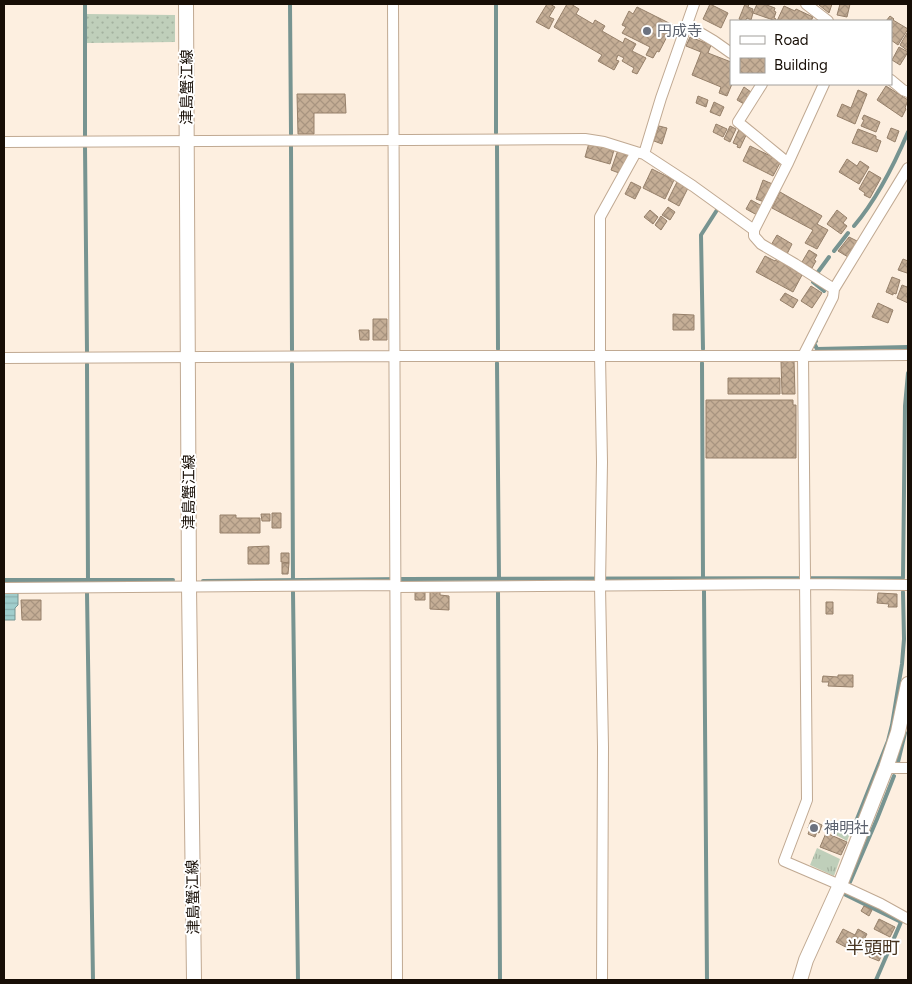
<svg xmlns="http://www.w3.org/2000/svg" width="912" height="984" viewBox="0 0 912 984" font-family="Figtree,'Noto Sans JP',sans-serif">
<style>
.grass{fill:url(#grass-dots)}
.cemetery{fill:url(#cemetery-stones)}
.park{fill:url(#park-tufts)}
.water{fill:url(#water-rules);stroke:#779491}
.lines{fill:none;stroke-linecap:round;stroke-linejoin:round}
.stream{stroke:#779491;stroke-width:4}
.building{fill:url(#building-cross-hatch);stroke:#96806a}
.street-casing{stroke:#c0a992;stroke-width:12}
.secondary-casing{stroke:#c0a992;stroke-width:16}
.street{stroke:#fff;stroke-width:10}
.secondary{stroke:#fff;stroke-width:14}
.worship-dot{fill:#6b7280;stroke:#fff;stroke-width:2}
.labels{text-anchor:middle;stroke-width:4;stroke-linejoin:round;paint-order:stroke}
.worship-label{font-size:15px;fill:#5b616d;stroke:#fff;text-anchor:start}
.street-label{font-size:15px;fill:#170e06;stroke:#fff}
.quarter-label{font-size:18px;fill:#46331f;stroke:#fff}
</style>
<defs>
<pattern id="grass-dots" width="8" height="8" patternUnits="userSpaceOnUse" patternTransform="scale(1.25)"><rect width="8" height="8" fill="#bfcfba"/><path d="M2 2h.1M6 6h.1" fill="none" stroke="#a3b19e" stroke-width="1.8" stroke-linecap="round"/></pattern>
<pattern id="cemetery-stones" width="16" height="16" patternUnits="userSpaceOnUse" patternTransform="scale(1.25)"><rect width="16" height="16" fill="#bfcfba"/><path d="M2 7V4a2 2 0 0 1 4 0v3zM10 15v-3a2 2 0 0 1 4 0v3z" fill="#a3b19e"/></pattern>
<pattern id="park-tufts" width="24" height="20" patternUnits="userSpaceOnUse" patternTransform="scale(1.25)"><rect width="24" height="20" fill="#bfcfba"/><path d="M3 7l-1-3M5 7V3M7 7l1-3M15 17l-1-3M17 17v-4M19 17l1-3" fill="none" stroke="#a3b19e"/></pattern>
<pattern id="water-rules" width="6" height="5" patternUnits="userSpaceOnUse" patternTransform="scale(1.25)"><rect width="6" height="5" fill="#a0cdcc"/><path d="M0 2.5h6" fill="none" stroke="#89afae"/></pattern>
<pattern id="building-cross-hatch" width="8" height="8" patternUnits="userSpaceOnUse" patternTransform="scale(1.25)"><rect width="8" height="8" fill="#c5ae96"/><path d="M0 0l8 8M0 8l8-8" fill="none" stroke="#a89480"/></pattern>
</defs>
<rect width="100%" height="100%" fill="#fdefe0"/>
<path class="grass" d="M87 14 175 15V42L87 43Z"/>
<path class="cemetery" d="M833 818 851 831 847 841 827 830Z"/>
<path class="park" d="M817 848 840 859 834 876 810 865Z"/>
<path class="water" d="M4 593H18V605L15 608V620H4Z"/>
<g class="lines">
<path class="stream" d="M85 4V137
M290 4 291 134
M496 4V133
M497 145 498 349
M85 146 87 352
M291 146 292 350
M854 226C877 199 894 165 908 132
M834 251 848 233
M818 272 829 257
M813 282 824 291
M816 341 814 343 817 349 908 347
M703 349 701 235 717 210
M497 363 499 580
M702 363 703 579
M87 364 88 582
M292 364 293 582
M4 580H173
M203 581 405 579 903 578 905 406 908 373
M498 591 500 980
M704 591 707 980
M293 592 298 980
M87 593 93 980
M898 762 905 733
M855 824 888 741 892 725 902 664 904 639 903 592
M850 882 877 819 894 776
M846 895 901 922 876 980"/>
</g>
<path class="building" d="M547 4H550L555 7 549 17 554 19 549 29 536 22Z
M567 4H571L579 9 576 14 593 24 595 20 605 26 602 31 623 43 625 38 636 44 632 51 646 58 637 74 632 72 634 68 622 61 624 58 618 55 616 60 619 61 614 70 598 61 602 55 554 27Z
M710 4 728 13 721 28 703 19Z
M745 4H749L748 7 753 9 752 13H753L751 20 747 18 745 21H744L739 19Z
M757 4H764L775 8 774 11 776 12 774 18 776 19V21L753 13Z
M819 4H832L829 13 819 5Z
M840 4H850L847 17 837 15Z
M784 6 795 11 796 9 813 17 811 21H777Z
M637 7 673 25 659 52 657 51 653 58 646 55 650 47 622 33 626 27 622 25 629 11 633 14Z
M890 16 894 19 893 20 908 29 898 45 891 40V21H886Z
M907 33 908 34V51L900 45Z
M690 37 711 45 708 53 731 62V84H732L727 96 719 93 721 87 692 75 701 52 686 46Z
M899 47 908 52 900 65 892 60Z
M886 86 908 100 905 108 906 109 902 117 877 100Z
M744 87 751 92 744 104 737 100Z
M858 90 867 94 855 124 837 116 842 104 851 108Z
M297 94H345L346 113H314V134H298Z
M698 96 708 100 706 107 696 103Z
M714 102 724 107 720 116 710 112Z
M864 115 880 122 876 132 861 126 864 120 862 119Z
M716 124 727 129 723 137 713 132Z
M659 126 667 128 662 144 654 141Z
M730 126 736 129 730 142 724 139Z
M740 127 748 131 740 148 737 147 738 145 733 143Z
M891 128 899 131 895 142 887 138Z
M858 129 876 136V139L881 141 877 152 852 143Z
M589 143 614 150 610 164 585 157Z
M750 146 781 161 773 176 743 161Z
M618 150 629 153 625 164 619 173 611 170Z
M847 159 857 166 860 161 869 167 859 184 839 172Z
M652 169 674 180 665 199 643 188Z
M869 171 881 178 870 198 864 195 865 193 859 189Z
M763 180 775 185 767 203 756 199Z
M631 182 641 187 635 199 625 194Z
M677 182 688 188 679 206 668 200Z
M780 192 822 216 817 224 828 230 817 249 805 243 813 230 772 208Z
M751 200 762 206 757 215 746 209Z
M668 207 675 212 670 220 662 215Z
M650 210 658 217 653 224 644 217Z
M837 210 847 218 843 223 847 226 841 234 827 224Z
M661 216 667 221 661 230 655 225Z
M777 235 792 244 787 254 771 245Z
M849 237 857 241 848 257 838 251Z
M809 250 817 255 814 260 816 261 812 268 802 262Z
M765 256 775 261V260L779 262 780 261 802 275 793 292 756 272Z
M903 259 908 261V272L907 273 898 270Z
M892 277 900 280 896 294 893 293V295L886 292Z
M902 285 907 287 908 285V303L897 298Z
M811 286 822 293 812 308 801 301Z
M785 293 798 300 793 308 780 300Z
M878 303 893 310 888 323 872 317Z
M673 314 694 315V330H673Z
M373 319H387V340H373Z
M359 330H369V340H360Z
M781 361H794L795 394H782Z
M728 378H780V394H728Z
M706 400H793V405H796V458H706Z
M272 513H281V528H272Z
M261 514H270V521H262Z
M220 515H236V518H260V533H220Z
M269 546V564H248V547Z
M281 553H289V563L281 562Z
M282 563H289L288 574H282Z
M415 590 425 591V600H415Z
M430 590 440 591V595L449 596V610L430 609Z
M878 593 897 594V607H888L889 604 877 603Z
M21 600H41V620H22Z
M826 602H833V614H826Z
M838 675H853V687L828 686 829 682H822L823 676 838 677Z
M811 820 822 825 819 833 817 832 815 837 808 834 810 829 808 828Z
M826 833 847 842 841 855 820 847Z
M864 906 872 910 869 916 861 911Z
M879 919 895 927 890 937 874 929Z
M843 929 855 935 858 929 867 934 857 953 836 942Z
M877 939 887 943 879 961 869 957Z"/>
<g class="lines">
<defs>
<path id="street" d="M393 4 397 980
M806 4 828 21
M687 25 714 41 731 53
M891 80 903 90 908 92
M762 84 738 122 788 163
M824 84 788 163 754 230V236L761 244 795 264 834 289
M4 142 585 139 604 142 636 152
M644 154 661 98 694 4
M908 168 834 289 833 297 803 356 807 800 784 861 840 885 881 904 908 919
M4 358 395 356H803L908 355
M396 587 806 584 908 585
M4 588 396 585
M886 768H908
M602 980 603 747 600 586 602 462 600 356V217L636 152 644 154 693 186 754 230"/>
<path id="secondary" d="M186 4 189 586 194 980
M800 980 806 960 840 885 886 768 898 732 908 684"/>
</defs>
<use href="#street" class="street-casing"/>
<use href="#secondary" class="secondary-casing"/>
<use href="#street" class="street"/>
<use href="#secondary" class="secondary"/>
</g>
<g class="worship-dot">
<circle cx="647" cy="31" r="5"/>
<circle cx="814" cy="828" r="5"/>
</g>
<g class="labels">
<g class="worship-label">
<text x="657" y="36">円成寺</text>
<text x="824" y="833">神明社</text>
</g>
<g class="street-label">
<text transform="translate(187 87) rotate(-90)" y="5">津島蟹江線</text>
<text transform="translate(189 492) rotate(-90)" y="5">津島蟹江線</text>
<text transform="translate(193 897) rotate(-91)" y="5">津島蟹江線</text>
</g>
<g class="quarter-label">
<text x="873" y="954">半頭町</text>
</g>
</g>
<rect width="912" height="984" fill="none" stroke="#170e06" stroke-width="10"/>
<rect x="730" y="20" width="162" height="65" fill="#ffffff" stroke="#a29f9b"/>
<rect x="740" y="36" width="25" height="8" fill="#ffffff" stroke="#a29f9b"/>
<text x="774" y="45" font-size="15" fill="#170e06">Road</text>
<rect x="740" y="58" width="25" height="15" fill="url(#building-cross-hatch)" stroke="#a29f9b"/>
<text x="774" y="70" font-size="15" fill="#170e06">Building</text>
</svg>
